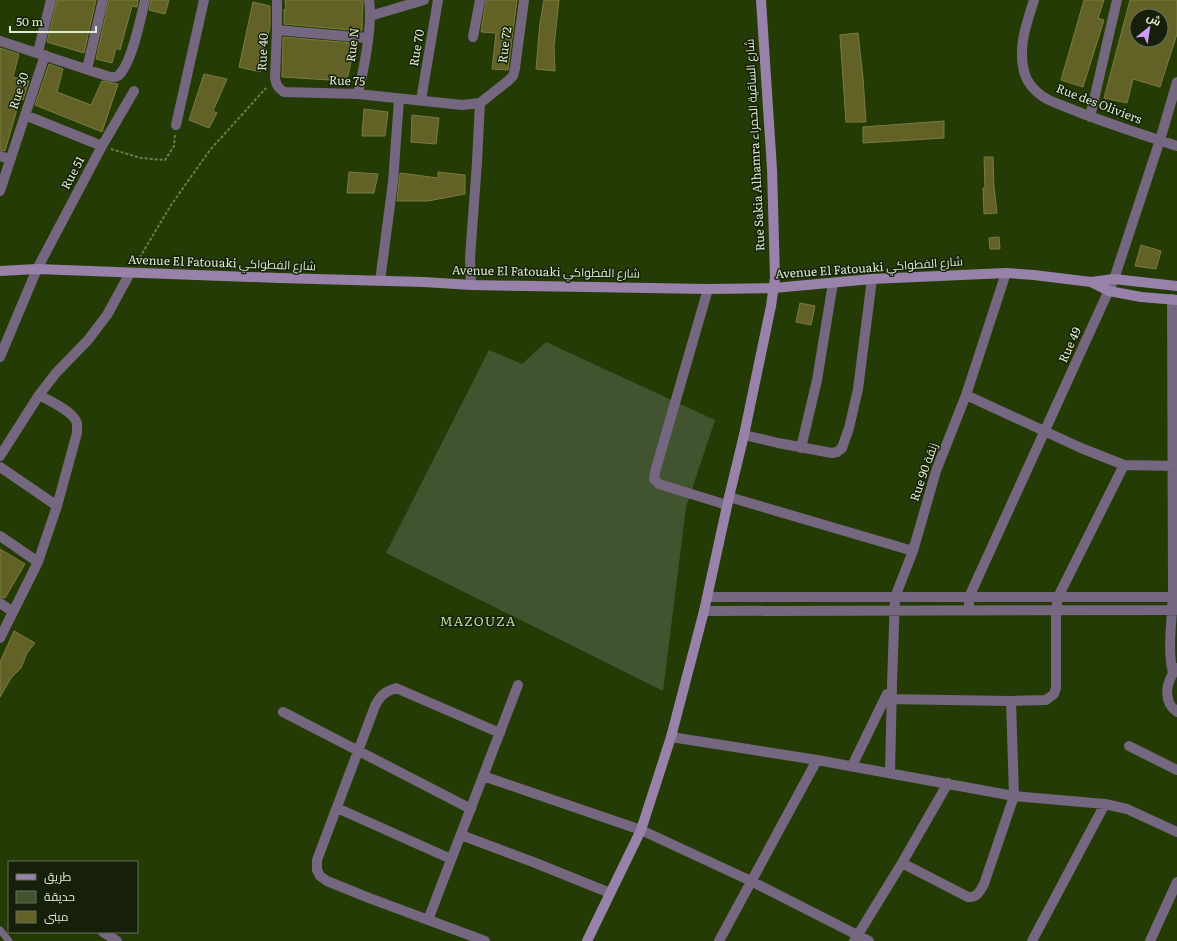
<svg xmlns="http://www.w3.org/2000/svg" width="1177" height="941" viewBox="0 0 1177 941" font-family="Literata,Cairo,serif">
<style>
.green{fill:#42542f}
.building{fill:#626227;stroke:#7a7c40;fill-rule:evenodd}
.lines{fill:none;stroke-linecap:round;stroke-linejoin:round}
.path{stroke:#6b7e52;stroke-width:2;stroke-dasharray:3 2;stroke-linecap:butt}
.lane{stroke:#74677f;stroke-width:7}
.street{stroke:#74677f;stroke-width:10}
.secondary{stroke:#9882a9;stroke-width:10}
.labels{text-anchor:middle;stroke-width:3;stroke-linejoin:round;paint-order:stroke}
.street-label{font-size:12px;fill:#deecd0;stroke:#151f0a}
.neighbourhood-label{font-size:13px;letter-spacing:1px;fill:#bddaa2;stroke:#151f0a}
</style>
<rect width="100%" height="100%" fill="#253b05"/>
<path class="green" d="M546 342 715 420 686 507 663 691 386 553 489 350 522 364Z"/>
<path class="building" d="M57 0H96L84 53 47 42Z
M109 0H138L137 7 132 6 120 50 116 48 112 63 96 59Z
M151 0H169L165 14 149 10Z
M285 0H363L362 31 284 24V9L286 10Z
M486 0H517L508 70 492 69 496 33 481 32Z
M544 0H559L554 46 555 71 536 69 540 23Z
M1084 0H1104L1098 18 1104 20 1083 87 1061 80Z
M1130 0H1177V34L1160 87 1133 79 1127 103 1104 98ZM1137 16H1161V40H1137Z
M253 2 270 6V27L260 72 239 67Z
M858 33 863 78 866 122H846L840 35Z
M283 37 352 43 351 62 347 80H330L282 77Z
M0 48 19 54 13 77 29 81 23 100 20 99 5 151 0 150Z
M49 64 63 69 57 92 91 105 102 81 118 84 102 132 35 105Z
M204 74 227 79 213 111 217 113 209 128 189 120Z
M364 109 388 112 385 136H362Z
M412 115 439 118 436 144 411 142Z
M944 121V138L863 143V127Z
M984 157H993L994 187 997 213 984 214 983 188H985Z
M349 172 378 174 374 193H347Z
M438 172 465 175V194L428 201H397L400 173 438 178Z
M999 237 1000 249H990L989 238Z
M1141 245 1161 251 1156 269 1135 266Z
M800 303 815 306 811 325 796 322Z
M0 549 25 564 5 598 0 597Z
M14 631 35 643 27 653 21 668 11 678 0 697V662Z"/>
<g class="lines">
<path class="path" d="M111 149 141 158 165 160 174 146 175 134
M137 262 171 205 210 150 266 88"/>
<path class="lane" d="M0 930 9 941"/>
<path class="street" d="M277 0V30L275 78C276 85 278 88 284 92L358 94 462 105 480 103
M1034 0C1026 25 1017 49 1025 75 1028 83 1035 91 1042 96 1052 103 1065 106 1076 111 1109 124 1143 135 1177 146
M370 16 424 0
M277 30 367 38
M473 37 480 0
M0 41 107 76C111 77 116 78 119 75 132 63 141 17 145 0
M38 52 51 0
M87 69 103 0
M358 94C364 68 373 25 369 0
M421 100 438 0
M480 103 508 81 513 76 515 68 524 0
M25 115 102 146
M1090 117 1117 0
M176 125 204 0
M0 156 10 159
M0 191 45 55
M380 281 393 182 399 99
M471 285 470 258 477 162 480 103
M708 289 655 472 654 479 659 484 727 505
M1172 299C1172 394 1172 488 1173 582 1174 611 1166 646 1173 673
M0 357 37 269 102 146 134 91
M966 395 1081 448 1124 465 1177 466
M744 435 778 443 832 453 837 452 842 448 849 428 858 389 872 279
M801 448 817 380 833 283
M0 456 39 395 56 373 88 340 107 315 130 273
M0 467 57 506
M729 497 913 551
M0 536 38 562
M707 597H1177
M0 603 13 612
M969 610V597L1114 279 1160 140 1177 82
M704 611 1177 610
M0 638 38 562 57 506 77 433C77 430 77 426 77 423 73 411 50 401 39 395
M1177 668C1166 681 1162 701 1177 712
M885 699 1011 701 1046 700 1054 694 1056 688V610L1058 597 1124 465
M283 712 471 809
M671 737 817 760 1014 796 1105 804 1127 809 1177 832
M1129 746 1177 770
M852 766 887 694
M890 773 892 684 895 597 913 551 936 471 966 395 1006 273
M483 776 641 830 751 881 869 941
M337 808 451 859
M461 835 533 862 610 893
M902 863 968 897C977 898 980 891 984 884L1014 796 1011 701
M428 920 518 685
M103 932 117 941
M485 941 369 898 327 881 320 876 317 870V860L375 706C380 696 384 692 396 688L500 733
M719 941 817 760
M854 941 902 863 948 783
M1032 941 1105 804
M1150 941 1177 882"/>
<path class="secondary" d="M0 271 37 269 279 278 424 282 471 285 708 289 774 288 872 279 1006 273 1034 275 1091 282 1114 279 1177 286
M1091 282 1109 291 1141 297 1177 300
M587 941 641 830 671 737 704 611 729 497 744 435 771 306 775 278 772 169 761 0"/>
</g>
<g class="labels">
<g class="street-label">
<text transform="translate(353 45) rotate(-83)" y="4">Rue N</text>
<text transform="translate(505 45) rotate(-82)" y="4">Rue 72</text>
<text transform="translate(417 48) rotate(-80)" y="4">Rue 70</text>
<text transform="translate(263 52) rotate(-87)" y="4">Rue 40</text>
<text transform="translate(347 81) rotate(2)" y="4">Rue 75</text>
<text transform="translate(19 91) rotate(-72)" y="4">Rue 30</text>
<text transform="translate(1099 104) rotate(21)" y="4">Rue des Oliviers</text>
<text transform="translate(755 145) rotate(-93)" y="4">Rue Sakia Alhamra شارع الساقية الحمراء</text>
<text transform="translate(73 173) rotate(-62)" y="4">Rue 51</text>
<text transform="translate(222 263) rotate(2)" y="4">Avenue El Fatouaki شارع الفطواكي</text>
<text transform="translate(869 268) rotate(-4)" y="4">Avenue El Fatouaki شارع الفطواكي</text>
<text transform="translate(546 272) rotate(1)" y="4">Avenue El Fatouaki شارع الفطواكي</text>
<text transform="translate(1070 345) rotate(-66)" y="4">Rue 49</text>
<text transform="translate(924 472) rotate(-71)" y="4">Rue 90 زنقة</text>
</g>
<g class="neighbourhood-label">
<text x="478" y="626">MAZOUZA</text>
</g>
</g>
<rect x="8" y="861" width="130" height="72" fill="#151f0a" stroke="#657159"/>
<rect x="16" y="874" width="20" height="6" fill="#9882a9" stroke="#657159"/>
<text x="44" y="881" font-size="12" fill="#deecd0">طريق</text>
<rect x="16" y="891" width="20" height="12" fill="#42542f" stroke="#657159"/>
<text x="44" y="901" font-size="12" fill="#deecd0">حديقة</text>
<rect x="16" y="911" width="20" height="12" fill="#626227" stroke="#657159"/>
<text x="44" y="921" font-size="12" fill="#deecd0">مبنى</text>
<g transform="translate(1149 28) rotate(30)"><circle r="19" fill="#151f0a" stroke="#657159"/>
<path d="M0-3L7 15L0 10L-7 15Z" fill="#d39cfc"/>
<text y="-6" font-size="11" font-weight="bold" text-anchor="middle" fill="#deecd0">ش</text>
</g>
<path d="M10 26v6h86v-6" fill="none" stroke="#deecd0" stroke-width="2"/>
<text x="16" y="26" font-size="12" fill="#deecd0" stroke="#151f0a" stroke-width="3" paint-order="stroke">50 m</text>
</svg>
